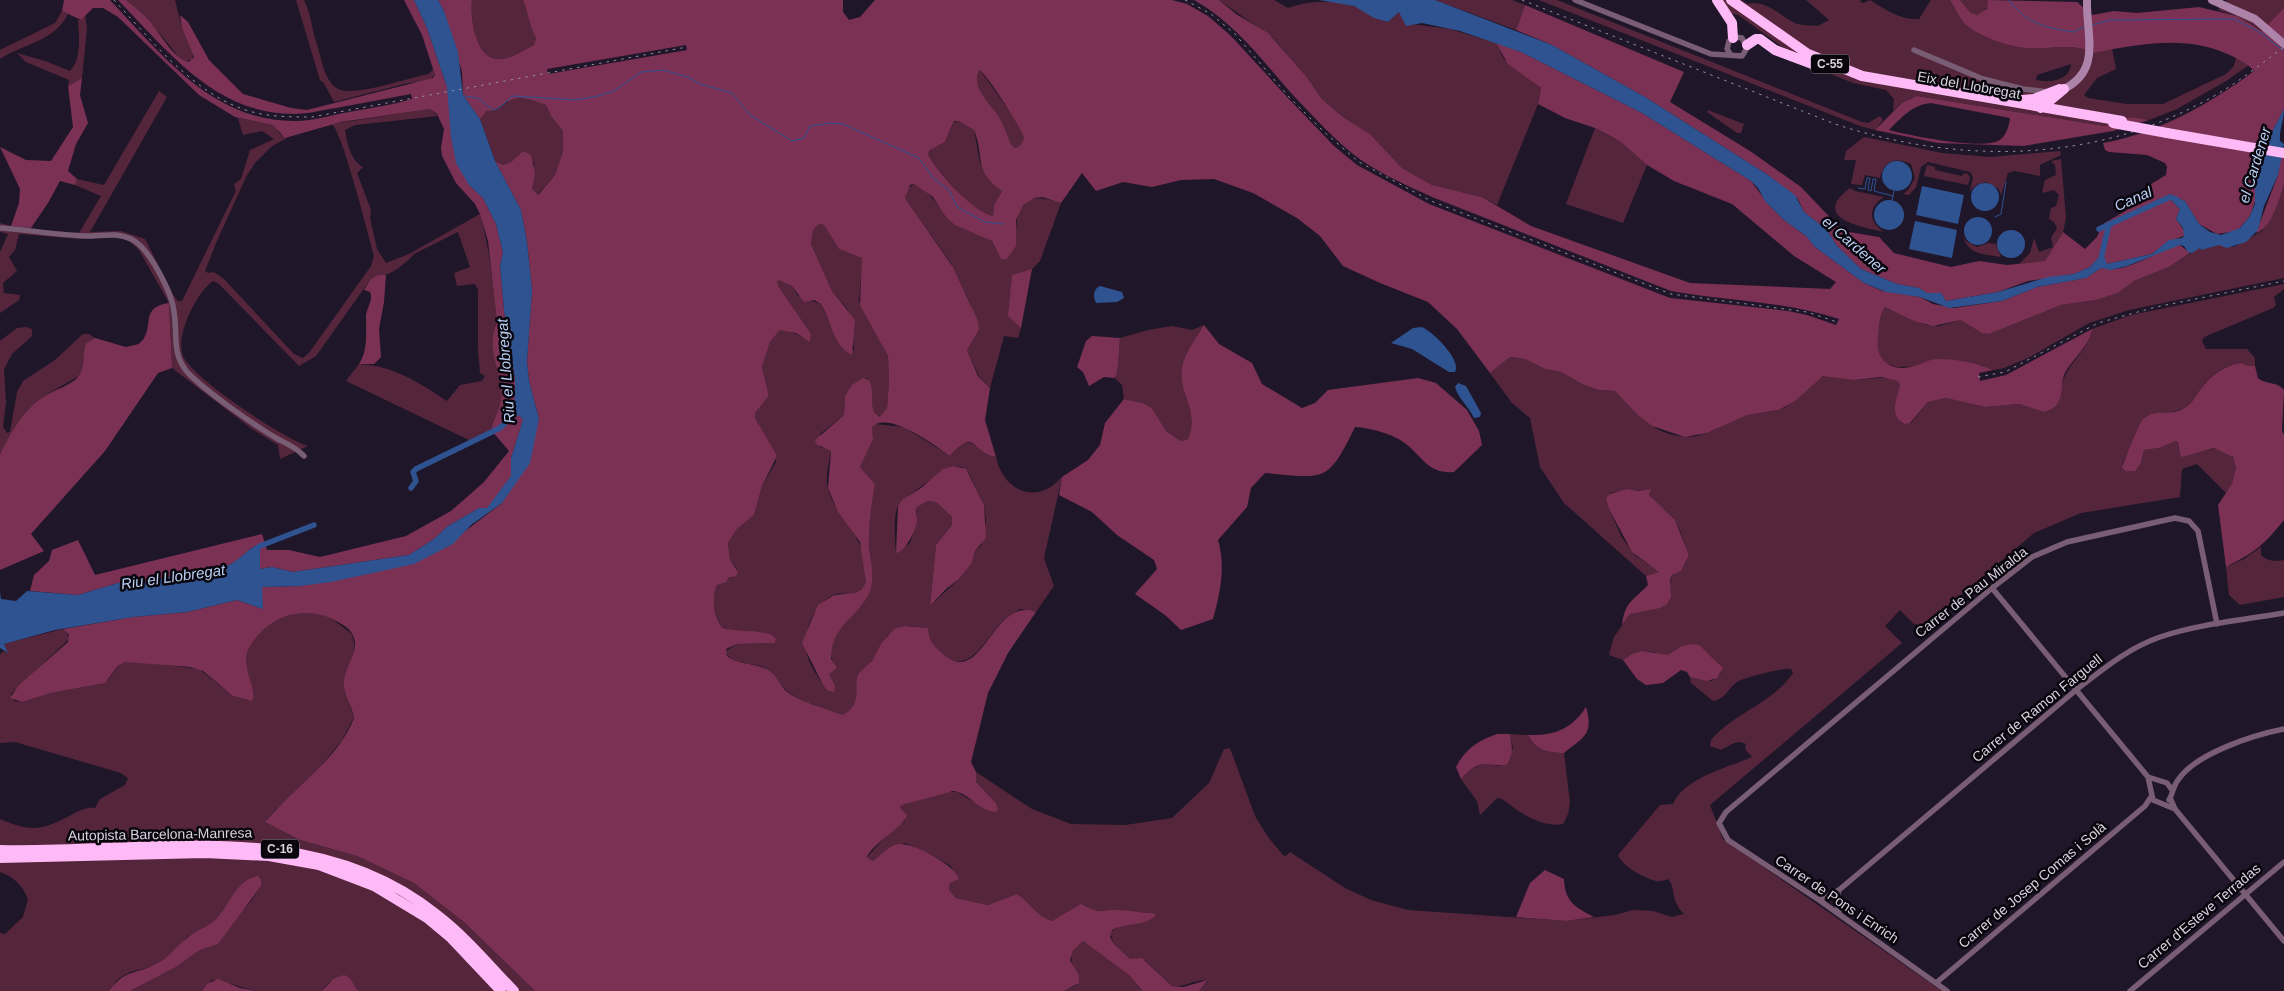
<svg xmlns="http://www.w3.org/2000/svg" width="2284" height="991" viewBox="0 0 2284 991" font-family="Helvetica,sans-serif">
<style>
.green{fill:#55263b;fill-rule:evenodd}
.forest{fill:#7a3154;fill-rule:evenodd}
.water{fill:#2f5390}
.lines{fill:none;stroke-linecap:round;stroke-linejoin:round}
.stream{stroke:#2f5390;stroke-width:1}
.canal{stroke:#2f5390;stroke-width:5.5}
.street{stroke:#785d75;stroke-width:5.5}
.secondary{stroke:#ae83a9;stroke-width:8}
.highway{stroke:#febaf7;stroke-width:10}
.rail{stroke:#978fa0;stroke-width:1;stroke-dasharray:2.5 5;stroke-linecap:butt}
.highway-bridge{stroke:#febaf7;stroke-width:10}
.labels{text-anchor:middle;stroke-width:5;stroke-linejoin:round;paint-order:stroke}
.shield{fill:#08050c;stroke:#9a94a0;stroke-width:1}
.shield-label{font-size:12px;font-weight:bold;fill:#d8d2e0}
.street-label{font-size:14px;fill:#d8d2e0;stroke:#08050c}
.water-label{font-size:15px;font-style:italic;fill:#b9cff3;stroke:#08050c}
</style>
<rect width="100%" height="100%" fill="#20162a"/>
<path class="green" d="M126 0H175L182 28 193 54 192 60 186 61 178 56 148 19Z
M296 0H304C311 14 312 30 317 45 321 57 324 78 335 87 349 100 409 77 429 74L433 69 435 75 428 81 408 83 334 102 324 83 320 80Z
M472 0H523C528 12 529 26 536 38L534 45C521 50 513 59 498 59 475 58 470 17 472 0Z
M1219 0H1274L1288 8C1310 0 1334 0 1356 7 1367 13 1376 19 1388 22L1399 12 1411 24 1450 29 1496 43 1504 59 1541 88 1538 104 1497 205 1482 197 1432 185 1402 168 1370 134 1343 117 1322 99 1306 76 1272 37Z
M1435 0H1512L1525 5 1516 30Z
M1539 0H1557L1862 122 1868 123 1880 116 1883 120 1875 130 1860 126Z
M1713 0H1742L1747 4C1767 0 1779 15 1795 23 1801 26 1811 25 1818 26L1829 20 1806 0H1861L1860 2 1864 3 1870 0C1886 10 1900 20 1919 19L1931 0H1950C1955 8 1960 20 1967 26 1981 37 2007 46 2024 48 2047 51 2072 41 2093 53L2112 49 2116 69 2097 78 2084 95 2088 98 2127 104H2163L2226 74 2234 66 2236 58 2249 65 2226 81 2177 109 2149 120 2130 117 2105 126 1917 96 1902 103 1893 111 1894 99 1886 90 1853 83 1806 64 1738 15 1724 12ZM2071 64C2070 81 2049 83 2036 80L2037 75Z
M1960 0H1988V6L1982 14 1973 15Z
M2227 0H2284V8L2263 31 2237 16 2218 10Z
M62 11 68 14C55 41 23 44 0 59V50L55 23Z
M85 14 87 28 82 78 68 86 69 80 26 62 17 53 45 61 70 71C82 59 79 36 78 20H81Z
M980 70 1021 127 1024 138 1020 146 1015 148C1007 140 1004 127 999 117 992 105 968 85 980 70Z
M159 91 167 97 90 232 121 231 145 239 174 296 178 301H182L229 205 236 191 234 184 241 179 250 150 274 139 262 131 243 135 238 118 274 125 280 134 287 138 272 146 255 163 247 175 216 243 205 271 208 273 214 272 224 279 294 354 303 358 309 353 371 266 374 255C368 234 343 134 332 124L430 109 438 116 355 125 345 130C347 143 351 161 363 167L357 173 371 210 370 218 377 249 386 263 409 254 480 214C490 250 493 285 497 322 485 349 504 375 501 400 500 409 493 420 491 430L469 440 346 381 359 364C392 365 420 383 447 401L460 385 482 381 485 376 480 373 478 349V290L475 284 457 286 454 273 470 267 458 232 414 254C408 261 394 273 385 275 379 277 376 277 370 280L316 356 299 366 219 284 213 281C196 293 175 336 183 356 192 378 284 439 308 446L280 459 278 445 252 429 172 368 169 303 139 250 128 240 113 237 81 239 19 234 15 250 9 257 17 271 3 283 4 293 20 295 19 300 0 313V252L8 234 0 232V223L18 228 79 233 101 196 75 185 77 179 104 185Z
M513 98 527 99 546 105 551 116 563 131V151L555 175 537 195 532 189 534 163 523 151 511 162 503 165 495 161 480 119 487 111C498 111 503 105 513 98Z
M1708 110 1744 124 1741 133H1737L1707 112Z
M959 121 974 130 980 163 1002 191 994 205 993 216C972 212 938 172 928 154L931 149 945 142 954 122Z
M1595 128 1622 143 1647 165 1623 223 1566 204Z
M1864 137 1942 153 1990 157 2060 151 2061 155 2040 165V176L2014 171 2008 173 2001 195 1999 189 1986 182 1976 185 1970 191 1973 177 1970 172 1928 162 1921 167 1916 187 1909 195 1903 194 1908 190 1915 178 1911 164C1896 157 1884 160 1880 178L1865 175 1862 185 1851 184 1856 160H1844L1846 151Z
M2061 159 2066 218 2063 232 2045 261 2019 264 2030 253 2034 238 2039 252 2053 247 2051 238 2057 228 2054 222 2049 219 2051 208 2056 206 2059 195 2054 190 2042 193 2045 180 2056 175 2055 165 2051 161Z
M1927 165 1935 167V170L1962 176 1964 173 1968 174 1970 178 1968 185 1924 176Z
M2284 183V278L2129 310 2089 323 2030 357 2004 368 1993 370 1981 365 1896 367C1889 365 1880 360 1877 353 1873 345 1880 315 1885 307L1927 325 1939 326 1961 320 1989 334 2061 305 2096 300 2118 293 2134 281 2169 267 2200 247 2201 250 2219 244 2234 247 2262 231 2273 214Z
M914 184C933 193 941 212 957 224 966 232 982 234 992 241L1001 259 1005 260C1029 236 997 182 1061 203L1040 261 1032 269 1012 276 1009 316 1021 328 1018 338 1004 336 990 388 979 376 967 350 979 330 970 303 951 263 905 198 907 189Z
M1850 188 1855 191 1884 197C1868 207 1868 222 1884 232 1861 227 1810 218 1850 188Z
M819 224 824 225 839 249 863 258 859 301 888 356 889 380 887 408 881 417 874 412C869 400 877 387 866 378L845 396 844 415 820 434V447L828 448 831 451C829 462 825 478 828 489 838 524 868 534 866 579 866 584 863 589 859 592 850 597 841 591 833 595 812 606 801 636 808 658 811 667 818 677 823 685L831 680 829 674 834 665C818 632 863 616 870 589 874 574 869 554 869 538 868 521 872 502 875 484L860 467 873 435 871 427 875 424 904 427 950 456 963 442C977 441 982 454 996 457 1001 481 1022 501 1047 489 1052 487 1058 481 1062 477L1044 558 1054 586 1036 612 1020 609C1014 613 1006 617 1001 623 985 639 969 677 942 654 933 646 929 640 928 628L909 626 888 635 872 661 857 678 856 701 851 711 843 715C825 708 801 703 786 690 779 684 775 674 765 668 754 662 728 665 726 651L737 644 775 643 776 639C759 627 739 637 722 627 712 613 707 578 732 578L737 569 730 560 728 543 737 529 754 515 762 486 776 462V458L755 418V413L769 396 762 367 770 342 780 330H788L810 341 811 334 779 287 777 282 779 279 792 286 798 296 821 304 835 335 843 347 854 350 852 328 854 324 848 310 832 291 811 244 813 230ZM954 466 962 467 968 472 984 505 986 521 981 546 975 551 972 563 959 579 930 606 936 545 952 525V517L936 502 928 501 917 507V523L910 543 896 553C895 542 893 516 898 506 902 498 945 470 954 466Z
M1963 236 1966 241 1977 247 1989 243 1996 244 2001 257C1984 254 1968 255 1963 236Z
M2284 284V289L2274 297 2276 305 2273 308 2204 337 2202 341 2206 349H2247L2255 358V366L2248 367 2241 363C2226 365 2210 375 2202 387 2199 392 2196 400 2192 404 2178 416 2159 409 2144 418L2122 465 2141 464 2144 450 2159 448 2176 441 2178 442 2179 451 2194 453 2217 448 2231 455 2234 460 2236 468 2231 488 2226 493 2197 464 2182 469 2180 497 2081 513 2034 533 1924 626 1914 624 1900 610 1885 626 1902 643 1710 805 1723 839 1942 991H1199L1208 981C1196 978 1184 988 1172 986L1145 960 1130 959 1114 944 1110 933C1120 922 1138 923 1151 919L1152 913 1090 910 1066 914 1052 921C1032 913 1032 903 1017 894L988 905 956 898 949 890 950 883 956 880 951 866 938 858 905 843 889 848 873 861 867 857 892 830 905 821V812L900 807 902 805 946 792H957L991 812 992 799 976 782V772L1032 809 1071 824 1125 825 1172 818 1209 783 1224 749 1230 748 1255 816 1268 837 1283 855 1286 856 1290 852 1345 888 1371 900 1408 910 1566 921 1615 915 1633 910 1653 911 1672 917 1684 914C1669 899 1677 889 1668 879 1664 880 1660 882 1656 881 1644 878 1623 867 1618 855L1660 805 1673 804C1684 778 1727 768 1752 757L1745 749 1746 744C1735 739 1730 746 1721 750L1710 746 1711 740C1734 713 1773 703 1793 673L1791 669C1785 667 1743 678 1737 682 1728 688 1726 699 1713 701L1691 683 1690 677 1712 681 1721 673C1717 658 1701 645 1684 646 1677 647 1672 657 1663 656 1659 656 1656 652 1652 652 1642 650 1631 654 1623 660L1609 655 1614 637 1630 614 1646 609 1669 589 1672 575 1681 571 1689 555C1684 545 1682 531 1675 521 1668 511 1657 505 1649 495L1651 489C1636 492 1625 490 1610 493L1609 509 1622 538 1636 556 1660 572 1646 576 1564 503 1540 467 1530 418 1512 403 1490 373 1510 357 1525 359 1545 369 1561 372 1584 385 1599 390 1615 391C1640 409 1643 430 1679 436 1705 441 1724 422 1747 415 1759 411 1773 414 1784 408 1798 400 1808 382 1823 376 1830 373 1841 378 1849 379 1865 382 1882 374 1898 381L1900 385 1895 412 1911 423 1928 402 1946 398 1985 407 2019 404 2044 412 2061 393C2062 364 2089 353 2092 329L2131 315Z
M1204 325C1197 337 1184 353 1182 367 1177 393 1200 410 1188 439L1181 441 1166 431 1152 408 1143 403 1124 399 1122 385 1115 378C1119 371 1119 347 1120 338L1148 330 1172 326 1192 330Z
M26 327 32 329V336L12 354 4 369 6 402 3 427 7 433 10 432 17 392 23 381 55 360 83 334H89L95 338 86 343 83 367 79 376 47 394 29 409 0 455V341L17 328Z
M2261 547V555C2267 561 2276 562 2284 560V597L2240 605 2229 595 2226 567 2244 559Z
M313 612 328 616 352 634 355 649 349 703 354 717 342 740 311 778 275 810 265 822 300 840 357 856 414 883 465 923 535 991H358L350 978C335 976 330 980 322 991 302 991 278 991 258 991 242 988 228 982 212 980L202 991H130L176 967 200 950 218 944 236 917 251 901 261 886V880L211 924 187 937 169 957 153 966 130 972 118 979 109 991H0V933L5 934 23 917 28 899C23 886 13 876 0 872V819C33 833 43 830 73 814 81 810 87 807 95 808L100 799 125 785 128 778 121 773 15 742 0 743V655L3 651 7 653 3 644 63 629 70 638 11 694 14 701 22 702 51 693 100 684 108 680 121 663 129 661 199 669 233 696 247 700 254 693C249 680 244 668 247 654 253 627 288 611 313 612Z
M1510 734 1528 735C1536 750 1547 753 1564 753L1570 803 1568 814 1563 824C1539 828 1520 812 1502 799L1497 798 1480 815 1477 801 1461 779C1473 766 1481 762 1499 766L1513 748Z
M1083 941 1130 976 1143 991H1064L1077 985 1079 975C1070 963 1066 949 1083 941Z"/>
<path class="forest" d="M64 0H110C162 55 213 122 296 121 313 121 331 115 349 112 370 108 392 105 412 99L411 94C386 99 361 103 336 108 322 110 308 114 294 114 215 114 169 52 118 0H126C133 6 141 12 148 19 160 32 171 57 189 62L194 57 182 28 180 15 188 22 209 60 243 94 291 108 307 110 433 78 435 75 422 35 404 0H414L427 28 447 87 469 185 483 198 496 224 503 253 500 265 504 310 515 379V397L507 418 519 414 523 420 511 458V476L496 499 487 508H479L448 526 434 539 409 555 293 572 272 567 260 569 259 544C247 549 242 558 231 564L185 579 173 576 142 583 125 581 78 595 30 591 34 575 49 561 52 550 78 540 95 575 262 534 267 550H289L320 557 406 536 451 511 484 482 509 451 491 430C493 420 500 409 501 399 504 373 484 352 497 322L488 241 480 214 475 204 456 183 442 156 441 148 444 129 437 114 430 109 341 122 285 138 273 125 235 117 199 95 118 17 103 8H93L81 20 62 11Z
M438 0H472C470 17 475 58 498 59 513 59 522 50 534 45L536 38C529 26 528 12 523 0H843V12L849 20 860 17 875 0H1172L1187 4 1208 16 1231 36 1288 98 1334 146 1357 165 1429 204 1670 298 1788 311 1807 315 1836 325 1839 319C1785 301 1727 301 1671 291L1432 197C1408 186 1383 175 1361 160 1336 142 1313 116 1292 94 1261 59 1235 23 1194 0H1219L1236 14 1268 33 1306 76 1322 99 1343 117 1370 134 1402 168 1432 185 1482 197 1531 226 1690 283 1830 289 1836 282 1794 256 1732 204 1674 181 1647 165 1622 143 1612 137 1595 128 1565 118 1538 104 1541 88 1508 64 1496 43 1521 52 1642 113 1751 181 1768 204 1784 220 1806 236 1815 247 1864 283 1882 291 1920 297 1933 304 1954 308 2002 301 2037 287 2086 278 2101 268C2130 274 2153 251 2180 245L2190 253 2169 267 2134 281 2118 293 2096 300 2061 305 1989 334 1982 333 1961 320 1933 326 1914 321 1885 307C1879 317 1879 326 1878 337 1874 360 1892 373 1914 366 1923 364 1930 358 1940 359 1957 359 1977 363 1993 370L1979 373 1980 381 2006 375 2092 329C2090 346 2073 358 2065 373 2060 383 2064 395 2057 404 2054 409 2048 410 2044 412L2019 404 1985 407 1946 398 1928 402 1910 423 1905 424C1888 416 1897 399 1900 385L1898 381 1881 377 1854 380 1823 376 1795 401 1779 410 1747 415 1707 433 1685 437 1652 426 1638 415 1615 391 1599 390 1584 385 1561 372 1545 369 1525 359 1510 357 1490 373 1457 329 1428 302 1380 283 1343 266 1320 236 1297 218 1253 193 1214 179 1181 180 1152 187 1123 182 1096 191 1082 173 1061 203 1042 197 1034 198 1023 205 1016 220V246L1006 260 1001 259 992 241 955 225 946 217 933 197 914 184 910 185 905 198 953 267 978 321 979 330 967 350 978 376 990 388 985 420 996 457C970 452 976 426 950 456 935 446 889 410 872 427L873 439 860 467 875 484C872 502 869 520 869 537 868 553 876 575 870 591 859 618 831 624 831 659L837 668 829 674 835 686 834 692 827 690 823 685 802 643 818 605 834 595 856 593 862 589 866 582 860 542 838 512 828 488 831 451 816 444 815 440 844 415 845 396 852 385 863 378 869 380C875 390 870 401 874 412L880 417 887 408 889 380 888 356 860 305 862 258 839 249 824 225 819 224 813 230 811 244 832 291 855 320 852 355C833 346 831 320 821 304L814 300 804 302 792 286 779 280 777 282 779 287 811 334 810 342 796 333 780 330 770 342 762 367 769 396 755 413V418L776 454V458L762 486 754 515 737 529 728 543 730 560 738 572 736 576 728 578 726 582 717 585C711 597 714 619 723 628 737 633 769 628 776 639L775 643 737 644 726 649 727 656C736 664 752 663 764 668 775 672 778 682 785 690 797 701 827 709 843 715 863 704 853 690 858 674L872 661 881 644 894 629 905 626 928 628C929 640 933 646 943 654 983 689 992 595 1036 612L1008 653 988 693 971 762 976 772V782L996 803 998 810 995 812C978 811 970 793 953 791L902 805 900 807 907 815C904 827 873 843 867 857L873 861C881 855 889 845 899 844 912 842 956 865 959 879L950 883 949 890 956 898 988 905 1017 894C1032 903 1032 913 1052 921L1081 904C1100 914 1097 910 1116 910 1128 910 1140 913 1152 913L1156 915C1147 926 1124 923 1112 930L1110 937 1114 944 1130 959 1142 958 1172 986 1183 987 1208 980 1199 991H1143L1130 976 1083 941 1073 950 1070 960 1079 975V983L1064 991H535L465 923 414 883 357 856 300 840 265 822C294 787 337 761 354 718 352 705 343 694 344 681 345 666 359 653 354 638 352 630 345 626 338 622 308 603 268 615 250 646 238 667 259 689 252 701L233 696 203 671 190 667 125 662 118 666 105 683 51 693 22 702 10 698 19 685 68 642 69 635 63 629 133 617 187 612 237 600 263 609 261 587 300 586 369 573 464 532 502 503 539 419 529 381 527 362 532 290 527 242 521 210 495 161 503 165 511 162 523 151 531 155 535 173 532 189 538 195 555 175 563 151V131L551 116 546 105C536 102 522 95 511 100 501 104 499 111 487 111L480 119 463 95 462 72 444 11ZM686 45 687 50 548 74 547 69ZM980 70C989 78 1021 127 1024 138L1020 146 1015 148 1011 144C1007 135 1003 124 998 115 990 104 969 84 980 70ZM954 121H959L974 130C985 158 973 171 1002 191L994 205 993 216C973 212 937 172 928 154L930 150 945 142Z
M1950 0H1960L1971 13 1977 15 1987 9 1988 0 2077 2 2092 15 2114 11 2137 13 2199 7 2237 16 2262 31 2284 8V109L2260 155 2255 175 2256 199 2250 216 2237 231 2217 234 2199 224 2185 201 2169 194 2171 200 2180 209 2176 219 2185 232 2184 236 2167 242 2152 254 2107 264 2102 256H2100L2090 267 2074 274 2028 281 1998 292 1946 301 1941 293H1927L1919 288 1897 284 1861 269 1837 246 1826 229 1804 212 1798 199 1768 175 1645 97 1552 45 1516 30 1525 5 1684 72 1670 102 1750 151 1801 187 1843 231 1879 237 1894 253 1951 267 1979 261 2007 265 2045 261 2063 232 2085 249 2097 237 2103 224 2127 210 2148 186 2166 175 2167 167 2165 163 2147 155 2109 152 2105 150 2103 143C2158 133 2210 104 2254 71 2248 64 2241 61 2232 56 2187 34 2140 44 2093 53 2072 41 2047 51 2024 48 2007 46 1981 37 1967 26 1960 20 1955 8 1950 0Z
M82 78 80 95 88 123 76 144 68 171 77 179 75 185 60 181 48 203 31 228 11 226 19 203 20 189 0 147 26 160 51 161 73 127 68 86Z
M1917 96 2105 126 2130 117 2149 120 2113 131 2023 146 1938 143 1875 130 1902 103ZM1931 103 2010 118C2009 125 2007 134 2001 139 1987 152 1908 135 1889 130 1902 117 1912 105 1931 103Z
M2284 151C2284 160 2284 174 2284 183 2280 198 2271 229 2256 233L2278 175 2280 159Z
M1032 269 1021 328 1008 316 1012 275Z
M378 275H386L384 302 379 329 381 357 374 364H359C368 350 366 334 366 319 365 309 374 301 370 292L364 290 370 280Z
M169 303 172 368 158 373 105 451 31 534 44 551 0 570V455C10 433 26 406 48 394 57 389 71 385 78 377 86 367 82 353 86 343L95 338 126 347 139 344C157 329 137 308 169 303Z
M1204 325 1219 344 1252 363 1262 384 1302 408 1315 403 1328 390 1418 378 1436 383 1467 410 1479 431 1482 445 1454 472C1428 474 1424 458 1406 444 1394 434 1370 428 1355 427 1327 484 1326 478 1265 473L1251 488 1247 507 1218 540C1226 567 1220 593 1213 619L1181 630 1165 615 1135 594 1157 569 1154 560 1117 535 1092 512 1059 495 1062 477 1088 460 1100 445 1105 423 1124 399 1143 403 1152 408 1166 431 1181 441 1188 439C1200 410 1177 393 1182 367 1184 353 1197 337 1204 325Z
M1092 336 1120 338C1119 347 1119 371 1115 378L1104 377 1089 386 1083 372 1077 367 1086 341Z
M2241 363 2248 366H2255L2258 378C2266 385 2277 381 2284 390L2282 431 2284 435V520C2263 546 2255 552 2226 567L2218 505 2232 484 2236 468 2233 457 2214 448 2182 457 2180 454 2178 442 2176 441 2159 448 2144 450 2141 463 2135 471H2126L2122 468C2123 463 2140 422 2143 419 2155 408 2171 416 2183 409 2193 404 2196 395 2203 386 2211 375 2226 365 2241 363Z
M954 466 966 469 984 505 986 538 975 551 972 563 959 579 946 589 930 606 936 545 952 525V517L936 502 928 501 917 507C915 513 918 517 917 523 915 532 905 552 896 553L898 506 902 500 921 488 943 469Z
M1627 489 1638 491 1651 489 1649 495 1675 520 1689 555 1681 571 1672 575 1670 580 1671 597 1667 604 1660 608 1630 614 1622 625C1625 601 1633 601 1648 585L1646 576 1659 572 1632 552 1609 509 1606 498 1610 494Z
M1693 644 1699 645 1723 668 1717 678 1707 681 1690 677 1687 672 1681 670 1663 683 1646 685 1637 679 1623 660 1632 654 1642 651 1668 655 1682 646Z
M1586 707C1594 734 1584 737 1564 753 1547 753 1536 750 1528 735 1554 736 1572 729 1586 707Z
M1497 734H1510C1512 745 1514 756 1506 765 1483 766 1479 759 1461 779L1456 767C1466 748 1478 741 1497 734Z
M1545 870 1564 879C1565 902 1575 907 1594 917L1566 921 1516 917 1530 883Z
M258 876 261 880V886L218 944 200 950 176 967 130 991H109C126 968 136 975 158 963 170 957 176 946 187 938 195 931 205 928 213 922 230 908 233 881 258 876Z
M344 975 350 978 358 991H322L333 979Z
M218 979 240 988 257 991H202L207 984Z"/>
<path class="water" d="M414 0H438L444 11 458 52 463 95 480 119 495 161 521 210 527 242 532 290 527 362 529 381 539 419 530 463 502 503 471 525 453 544 414 564 331 582 300 586 262 587 263 609 237 600 187 612 133 617 55 630 4 644 8 653 0 648V592L1 599 16 601 27 591 78 595 125 581 142 583 173 576 185 579 231 564C242 558 247 549 260 544V569L272 567 293 572 409 555 434 539 448 526 479 508H487L511 476V458L523 420 519 415 510 421 507 418 515 397V379L504 310 500 265 503 253 496 224 483 198 469 185 456 163 451 137 447 87 427 28Z
M1319 0H1435L1552 45 1645 97 1768 175 1795 195 1804 212 1826 229 1837 246 1861 269 1897 284 1919 288 1927 293H1941L1946 301 1998 292 2048 277 2074 274 2090 267 2100 256H2104L2107 264 2152 254 2169 240 2182 238 2184 236 2183 228 2176 219 2180 209 2171 200 2169 194 2185 201 2199 224 2210 232 2221 235 2240 228 2250 216 2255 204V175L2260 155 2284 109C2284 120 2279 130 2280 141L2284 144 2278 175 2264 206 2258 230 2246 242 2227 248 2219 245 2201 250 2200 248 2192 253 2188 252 2184 246 2180 245 2127 266 2111 270 2101 268 2086 278 2037 287 2002 301 1949 308 1920 297 1886 292 1864 283 1815 247 1806 236 1784 220 1765 201 1758 188 1751 181 1642 113 1521 52 1460 31 1422 23 1406 26 1399 12 1388 22 1374 18 1354 6Z
M1882 176a15 15 0 1 1 30 0a15 15 0 1 1-30 0Z
M1971 197a14 14 0 1 1 28 0a14 14 0 1 1-28 0Z
M1922 186 1964 195 1958 224 1916 215Z
M1874 215a15 15 0 1 1 30 0a15 15 0 1 1-30 0Z
M1964 231a14 14 0 1 1 28 0a14 14 0 1 1-28 0Z
M1915 221 1957 230 1952 258 1909 249Z
M1997 244a14 14 0 1 1 28 0a14 14 0 1 1-28 0Z
M1100 286 1122 292 1124 298 1117 302 1096 303C1093 297 1093 289 1100 286Z
M1422 327C1433 332 1462 360 1455 372H1449L1412 349 1391 343 1413 328Z
M1458 383 1466 386 1481 413 1480 417 1474 418C1469 407 1458 398 1455 387Z"/>
<g class="lines">
<path class="stream" d="M2009 0C2026 24 2047 28 2074 32L2086 26
M2092 25 2110 20 2234 19 2261 33 2284 51
M464 96 478 98 493 110C501 109 506 100 513 96L576 100 598 96 614 91 641 72 663 70 688 77 700 84 732 93 750 115 792 141 804 138 810 126 831 123 843 124 919 158 934 179 949 190 957 207 985 222 1003 224
M1858 188 1865 189 1867 178H1870L1868 190 1871 191 1873 179H1876L1874 191 1893 196
M1892 200 1894 191
M1995 217 2001 214 2006 182"/>
<path class="canal" d="M2099 229 2170 197 2176 199
M2100 263 2109 224
M411 488 416 481 413 472 416 469 500 428 514 414
M255 550 260 546 314 525"/>
<path class="street" d="M1575 0 1711 54 1742 56 1747 48 1742 38 1734 37 1729 41 1727 49 1731 55
M1914 50 1983 79 2023 89 2049 92
M0 228C29 230 57 235 87 236 102 236 117 232 131 239 149 247 172 293 174 312 178 335 171 354 188 373 208 393 251 423 276 438 287 444 296 447 304 456
M1992 588 2148 777 2153 800 2175 809
M2148 777 2167 783 2172 790
M2170 798 2175 809 2284 941
M2169 800C2173 794 2173 786 2178 780 2196 753 2254 735 2284 729
M1839 890 1836 899 1839 913
M1819 900 1839 890 2076 690C2102 670 2128 648 2160 637 2199 624 2243 620 2284 613
M1936 983 2145 806 2151 797
M1947 991 1819 900 1728 840 1719 823 1726 812 1992 588 2032 557 2067 542 2175 518 2189 521 2198 531 2217 624
M2130 991 2284 862"/>
<path class="secondary" d="M2212 0 2255 19 2284 44
M2064 89C2102 69 2086 36 2087 0"/>
<path class="highway" d="M1717 0 1732 23 1733 38
M1731 0 1808 54 1862 76 2122 121
M1747 45 1756 39H1760L1775 50 1815 65
M2022 100 2034 99 2060 89
M2041 108 2064 89
M2167 133 2284 153
M0 850C147 854 311 814 436 914 465 936 489 965 514 991
M0 858 205 853 269 856 319 865 374 886 427 918 451 938 501 991"/>
<path class="rail" d="M114 0C150 39 190 89 240 108 263 117 288 117 312 117L687 47
M1185 0 1211 14 1235 34 1289 97 1323 131 1359 162 1431 201 1671 294 1807 312 1837 322
M1522 0 1835 124C1954 163 2086 164 2199 104 2230 89 2257 67 2284 47
M1978 377 2005 372 2098 323 2156 307 2284 281"/>
<path class="highway-bridge" d="M2113 123 2167 133"/>
</g>
<g class="labels">
<g class="shield">
<rect x="1811" y="54.5" width="38" height="19" rx="4"/>
<rect x="261" y="839.5" width="38" height="19" rx="4"/>
</g>
<g class="shield-label">
<text x="1830" y="68">C-55</text>
<text x="280" y="853">C-16</text>
</g>
<g class="street-label">
<text transform="translate(1969 85) rotate(10)" y="5">Eix del Llobregat</text>
<text transform="translate(1971 592) rotate(-38)" y="5">Carrer de Pau Miralda</text>
<text transform="translate(2037 708) rotate(-39)" y="5">Carrer de Ramon Farguell</text>
<text transform="translate(160 834) rotate(-1)" y="5">Autopista Barcelona-Manresa</text>
<text transform="translate(2032 885) rotate(-40)" y="5">Carrer de Josep Comas i Solà</text>
<text transform="translate(1837 899) rotate(34)" y="5">Carrer de Pons i Enrich</text>
<text transform="translate(2199 916) rotate(-40)" y="5">Carrer d'Esteve Terradas</text>
</g>
<g class="water-label">
<text transform="translate(2255 165) rotate(-73)" y="5">el Cardener</text>
<text transform="translate(2133 199) rotate(-24)" y="5">Canal</text>
<text transform="translate(1854 245) rotate(41)" y="5">el Cardener</text>
<text transform="translate(506 371) rotate(-94)" y="5">Riu el Llobregat</text>
<text transform="translate(173 577) rotate(-8)" y="5">Riu el Llobregat</text>
</g>
</g>
</svg>
